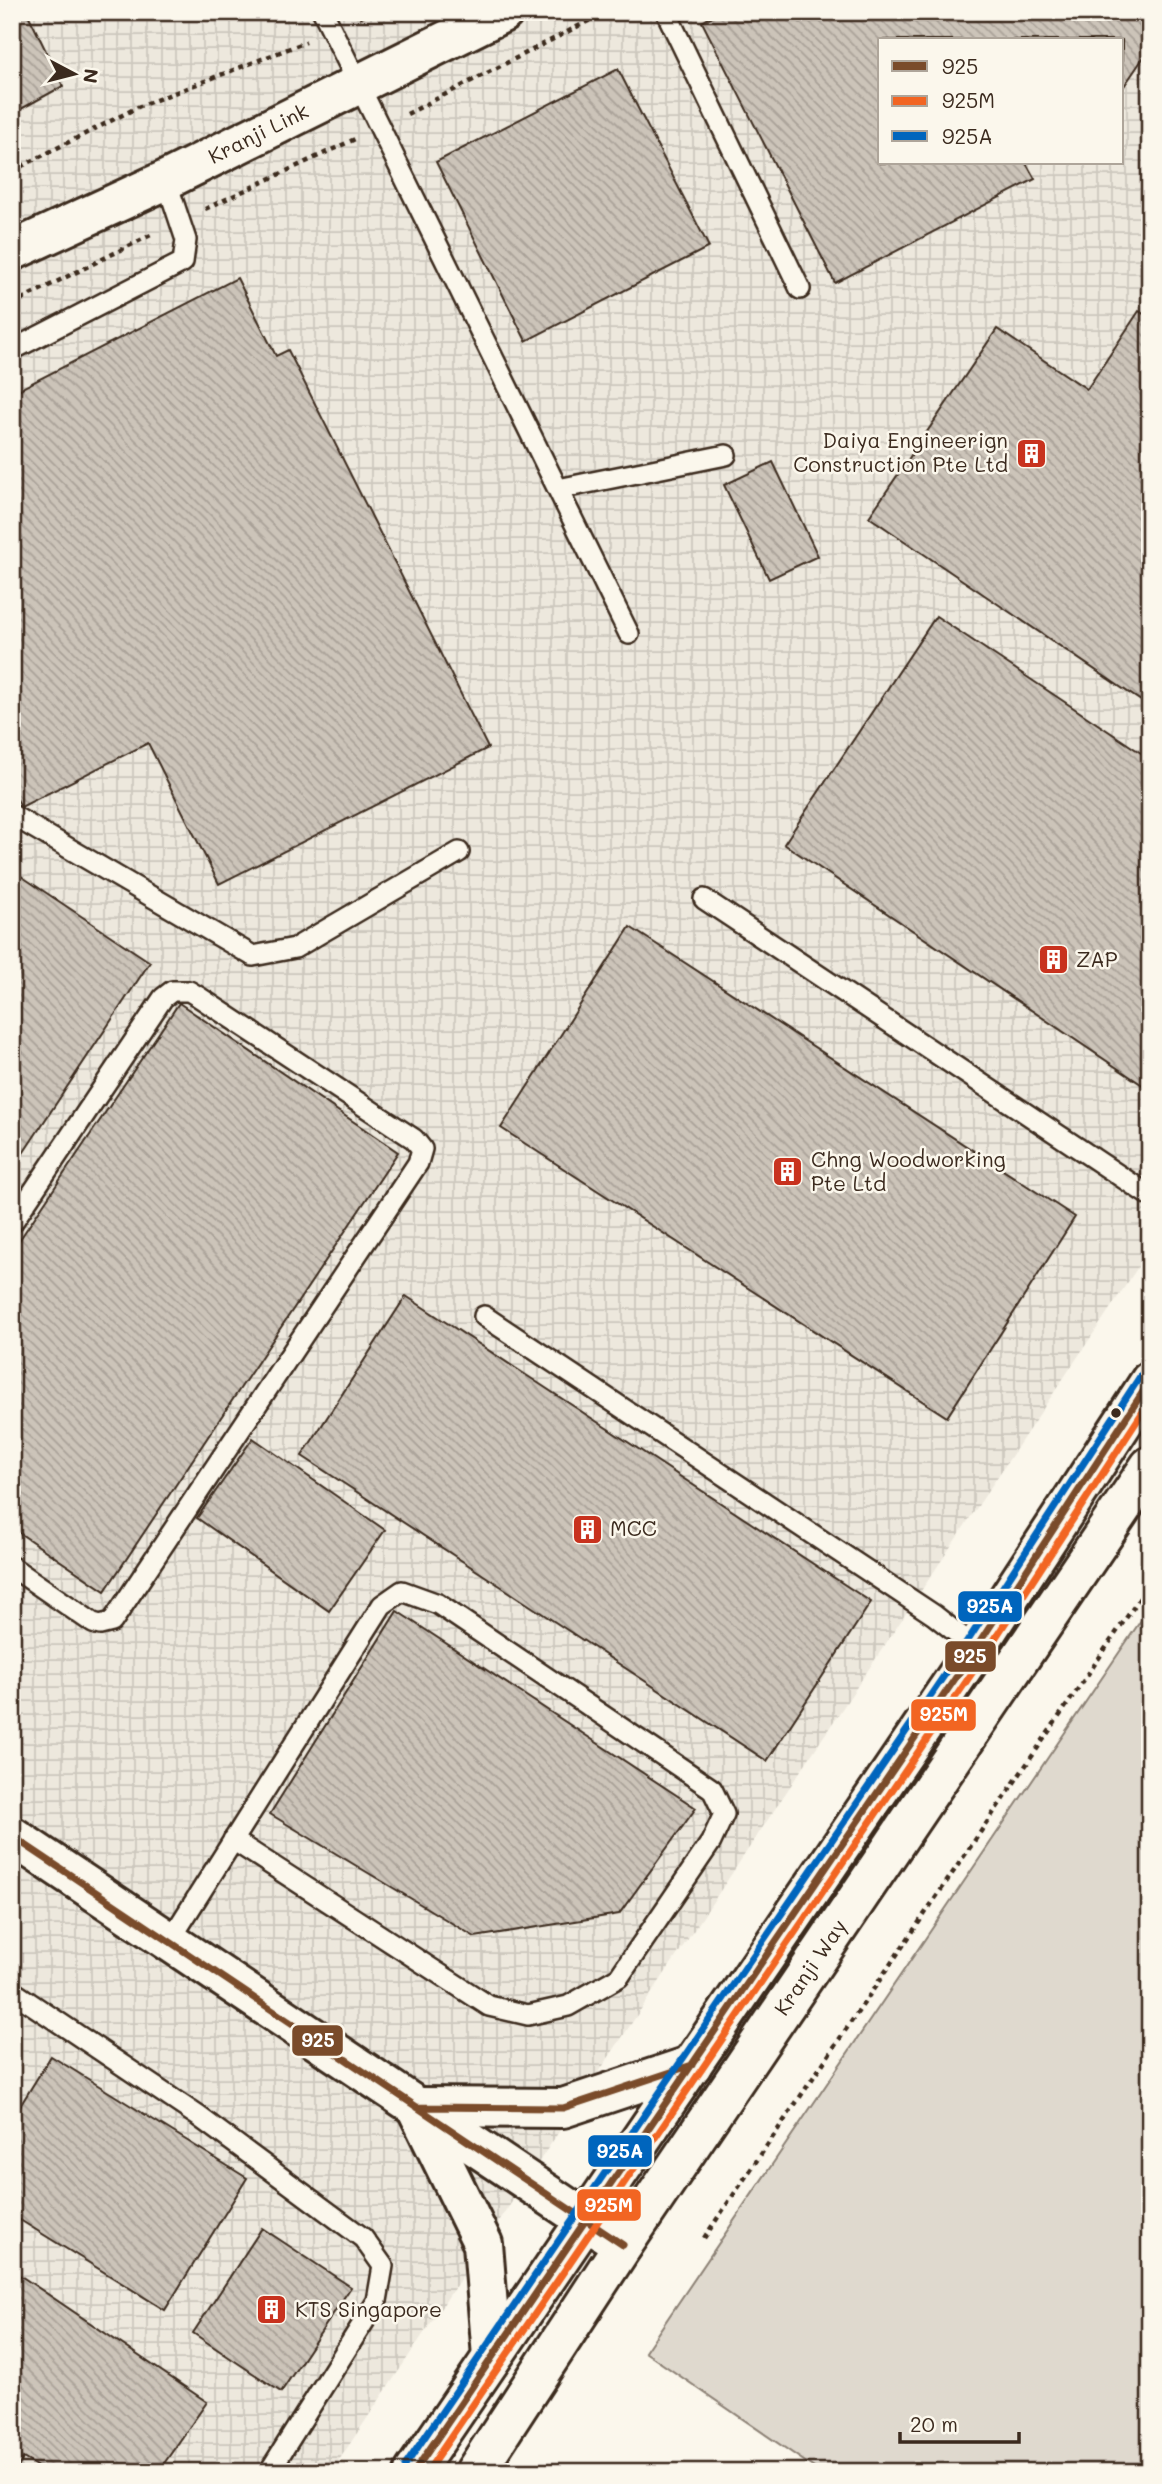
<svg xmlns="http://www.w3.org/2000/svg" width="1162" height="2484" viewBox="0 0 1162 2484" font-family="Mali,sans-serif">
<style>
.industrial{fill:url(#industrial-grid);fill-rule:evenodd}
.grass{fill:#dfd9ce;stroke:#8d8276;stroke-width:2}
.building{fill:url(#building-back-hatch);stroke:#3b2a1e;stroke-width:2}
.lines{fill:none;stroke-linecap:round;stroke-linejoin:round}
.service-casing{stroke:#3b2a1e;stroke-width:24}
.minor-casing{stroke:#3b2a1e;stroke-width:44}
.secondary-casing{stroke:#3b2a1e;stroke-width:44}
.primary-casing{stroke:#3b2a1e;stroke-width:44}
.path{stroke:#3b2a1e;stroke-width:4.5;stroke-dasharray:5 5;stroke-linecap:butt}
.service{stroke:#fbf7ec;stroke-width:19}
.minor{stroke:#fbf7ec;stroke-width:38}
.secondary{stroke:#fbf7ec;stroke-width:38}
.primary{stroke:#fbf7ec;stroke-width:38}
.bus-1-casing{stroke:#fbf7ec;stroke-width:12}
.bus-2-casing{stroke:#fbf7ec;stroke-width:12}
.bus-3-casing{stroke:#fbf7ec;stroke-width:12}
.bus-1{stroke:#7a4b2a;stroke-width:7}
.bus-2{stroke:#f26522;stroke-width:7}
.bus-3{stroke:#0065bd;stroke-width:7}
.bus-dot{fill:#3b2a1e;stroke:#fbf7ec;stroke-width:2.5}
.labels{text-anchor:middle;stroke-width:5;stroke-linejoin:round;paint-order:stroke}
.street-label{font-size:21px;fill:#3b2a1e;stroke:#fbf7ec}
.poi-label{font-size:21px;fill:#3b2a1e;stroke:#fbf7ec;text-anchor:start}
.line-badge{stroke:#fbf7ec;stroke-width:2.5}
.badge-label{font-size:19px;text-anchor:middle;font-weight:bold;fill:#fff}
</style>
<defs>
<pattern id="industrial-grid" width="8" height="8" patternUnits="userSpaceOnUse" patternTransform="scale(1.75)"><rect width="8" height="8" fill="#ede8dd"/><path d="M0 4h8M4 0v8" fill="none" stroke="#ccc7bd"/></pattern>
<pattern id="building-back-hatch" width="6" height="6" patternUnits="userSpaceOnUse" patternTransform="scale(1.75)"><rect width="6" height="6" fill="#ccc4b9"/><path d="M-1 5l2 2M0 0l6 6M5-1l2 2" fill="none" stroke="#a79f96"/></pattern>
</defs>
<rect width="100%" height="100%" fill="#fbf7ec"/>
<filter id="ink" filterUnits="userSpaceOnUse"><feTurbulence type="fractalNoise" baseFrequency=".0143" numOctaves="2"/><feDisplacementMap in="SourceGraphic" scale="14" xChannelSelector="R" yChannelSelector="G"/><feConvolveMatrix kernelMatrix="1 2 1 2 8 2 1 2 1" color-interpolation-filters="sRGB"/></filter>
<g filter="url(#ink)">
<path class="industrial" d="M12 12H1150V1249L331 2472H12ZM880 40H1122V163H880Z"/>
<path class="grass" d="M1150 1607V2472H820L645 2352Z"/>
<path class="building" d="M12 12H27L63 86 12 114Z
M720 12H1150V48L1122 89V40H880V163H1026L1035 179 835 283 702 22Z
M618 69 709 247 526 341 436 162Z
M237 278 276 356 288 350 488 748 219 884 148 743 21 807 12 790V393Z
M1139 311 1150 318V707L869 517 997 329 1087 389Z
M773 462 818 556 769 579 724 485Z
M936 616 1150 759V1076L1144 1086 784 844Z
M12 870 150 962 12 1170Z
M630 927 1075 1217 947 1417 501 1128Z
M179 1003 398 1152 105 1591 12 1528V1251Z
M406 1296 871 1602 767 1761 302 1456Z
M253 1438 385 1530 329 1611 197 1518Z
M397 1611 696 1808 619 1914 475 1937 270 1814Z
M51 2056 247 2178 165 2310 12 2215V2119Z
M262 2228 351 2287 281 2392 193 2333Z
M12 2270 207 2402 158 2472H46L23 2458 16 2472H12Z"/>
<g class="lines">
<defs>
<path id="service" d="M323 12 629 634
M666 12 800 289
M12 350 183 262 186 240 166 180
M558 489 726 455
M12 815 253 956 295 948 459 852
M704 899 1150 1196
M12 1223 163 998 172 991H189L199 997 414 1139 422 1149 418 1163 112 1622 100 1625 93 1623 12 1567
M484 1316 934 1615 976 1648
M169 1942C240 1829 311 1717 382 1605L402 1591 438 1604 712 1789 724 1814 711 1842 619 1977 568 2006 528 2015 489 2006 233 1840
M12 1991 198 2116 363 2238 383 2266 377 2301 269 2472"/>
<g id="minor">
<path id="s1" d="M12 251 166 180 504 12"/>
</g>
<path id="secondary" d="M12 1836 623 2245"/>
<g id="primary">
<path d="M492 2357 483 2244 416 2107 563 2108 692 2065"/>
<path d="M414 2472 976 1648 1150 1381"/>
<path id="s2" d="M475 2472 623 2245 1150 1466"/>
</g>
</defs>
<use href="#service" class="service-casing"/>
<use href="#minor" class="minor-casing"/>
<use href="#secondary" class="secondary-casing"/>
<use href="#primary" class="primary-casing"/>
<path class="path" d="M359 18 370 12
M407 114 606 12
M12 171 140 106 306 42
M205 209 355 139
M12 304 153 234
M704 2238 1150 1583"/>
<use href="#service" class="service"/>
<use href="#minor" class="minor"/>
<use href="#secondary" class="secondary"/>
<use href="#primary" class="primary"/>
<defs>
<path id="bus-1" d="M12 1836 623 2245
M416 2107 563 2108 692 2065
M414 2472 976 1648 1150 1381"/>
<path id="bus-2" d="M427 2472 985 1654 1150 1401"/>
<path id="bus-3" d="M405 2466 967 1642 1141 1375"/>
</defs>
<use href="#bus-1" class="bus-1-casing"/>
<use href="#bus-2" class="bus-2-casing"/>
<use href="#bus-3" class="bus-3-casing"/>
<use href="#bus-1" class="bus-1"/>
<use href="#bus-2" class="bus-2"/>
<use href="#bus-3" class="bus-3"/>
</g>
</g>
<defs>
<symbol id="building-square" viewBox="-11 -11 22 22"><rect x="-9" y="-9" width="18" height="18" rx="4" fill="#c8321e" stroke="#fbf7ec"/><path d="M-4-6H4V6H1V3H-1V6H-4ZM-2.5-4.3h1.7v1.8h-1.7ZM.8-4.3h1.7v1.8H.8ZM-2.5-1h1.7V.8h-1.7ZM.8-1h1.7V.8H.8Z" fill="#fff"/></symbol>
</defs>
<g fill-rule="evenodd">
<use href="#building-square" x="1014" y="436" width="35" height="35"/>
<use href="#building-square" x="1036" y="942" width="35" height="35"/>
<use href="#building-square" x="770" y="1154" width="35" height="35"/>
<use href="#building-square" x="570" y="1512" width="35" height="35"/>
<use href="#building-square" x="254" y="2292" width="35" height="35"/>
</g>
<circle class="bus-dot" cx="1116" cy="1413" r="6"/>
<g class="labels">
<g class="street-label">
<text dy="7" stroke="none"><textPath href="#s1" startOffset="273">Kranji Link</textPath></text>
<text dy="7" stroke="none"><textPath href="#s2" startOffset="606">Kranji Way</textPath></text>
</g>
<g class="poi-label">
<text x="1008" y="448" text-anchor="end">Daiya Engineerign<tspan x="1008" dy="24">Construction Pte Ltd</tspan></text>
<text x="1076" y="967">ZAP</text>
<text x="811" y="1167">Chng Woodworking<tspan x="811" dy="24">Pte Ltd</tspan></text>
<text x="610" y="1536">MCC</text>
<text x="295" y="2317">KTS Singapore</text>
</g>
</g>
<g class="line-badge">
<rect x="957" y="1590" width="66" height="33" rx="7" fill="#0065bd"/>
<rect x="944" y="1640" width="53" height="33" rx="7" fill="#7a4b2a"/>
<rect x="910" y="1698" width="67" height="34" rx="7" fill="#f26522"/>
<rect x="291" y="2024" width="53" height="33" rx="7" fill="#7a4b2a"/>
<rect x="587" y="2134" width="66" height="34" rx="7" fill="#0065bd"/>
<rect x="576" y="2188" width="66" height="34" rx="7" fill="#f26522"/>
</g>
<g class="badge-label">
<text x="990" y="1613">925A</text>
<text x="970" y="1663">925</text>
<text x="944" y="1721">925M</text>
<text x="318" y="2047">925</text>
<text x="620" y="2158">925A</text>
<text x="609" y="2212">925M</text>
</g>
<rect width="1162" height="2484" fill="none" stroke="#fbf7ec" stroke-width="42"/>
<rect x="21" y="21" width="1120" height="2442" fill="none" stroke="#3b2a1e" stroke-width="2.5" filter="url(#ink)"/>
<rect x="878" y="38" width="245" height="126" fill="#fbf7ec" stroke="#aea59a" stroke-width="2"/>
<rect x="892" y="61" width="35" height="10" fill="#7a4b2a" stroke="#aea59a" stroke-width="2"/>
<text x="942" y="74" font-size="21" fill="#3b2a1e">925</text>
<rect x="892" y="96" width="35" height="10" fill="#f26522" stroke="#aea59a" stroke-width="2"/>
<text x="942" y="108" font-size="21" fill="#3b2a1e">925M</text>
<rect x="892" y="131" width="35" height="10" fill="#0065bd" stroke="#aea59a" stroke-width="2"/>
<text x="942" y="144" font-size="21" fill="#3b2a1e">925A</text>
<g transform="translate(74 74) rotate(97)" stroke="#fbf7ec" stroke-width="5" paint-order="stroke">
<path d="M0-5L12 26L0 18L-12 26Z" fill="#3b2a1e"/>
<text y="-10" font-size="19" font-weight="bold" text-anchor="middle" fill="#3b2a1e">N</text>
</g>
<path d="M900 2432v10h119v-10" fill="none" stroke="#3b2a1e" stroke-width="3.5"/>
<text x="910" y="2432" font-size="21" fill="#3b2a1e" stroke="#fbf7ec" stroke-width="5" paint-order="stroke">20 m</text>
</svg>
